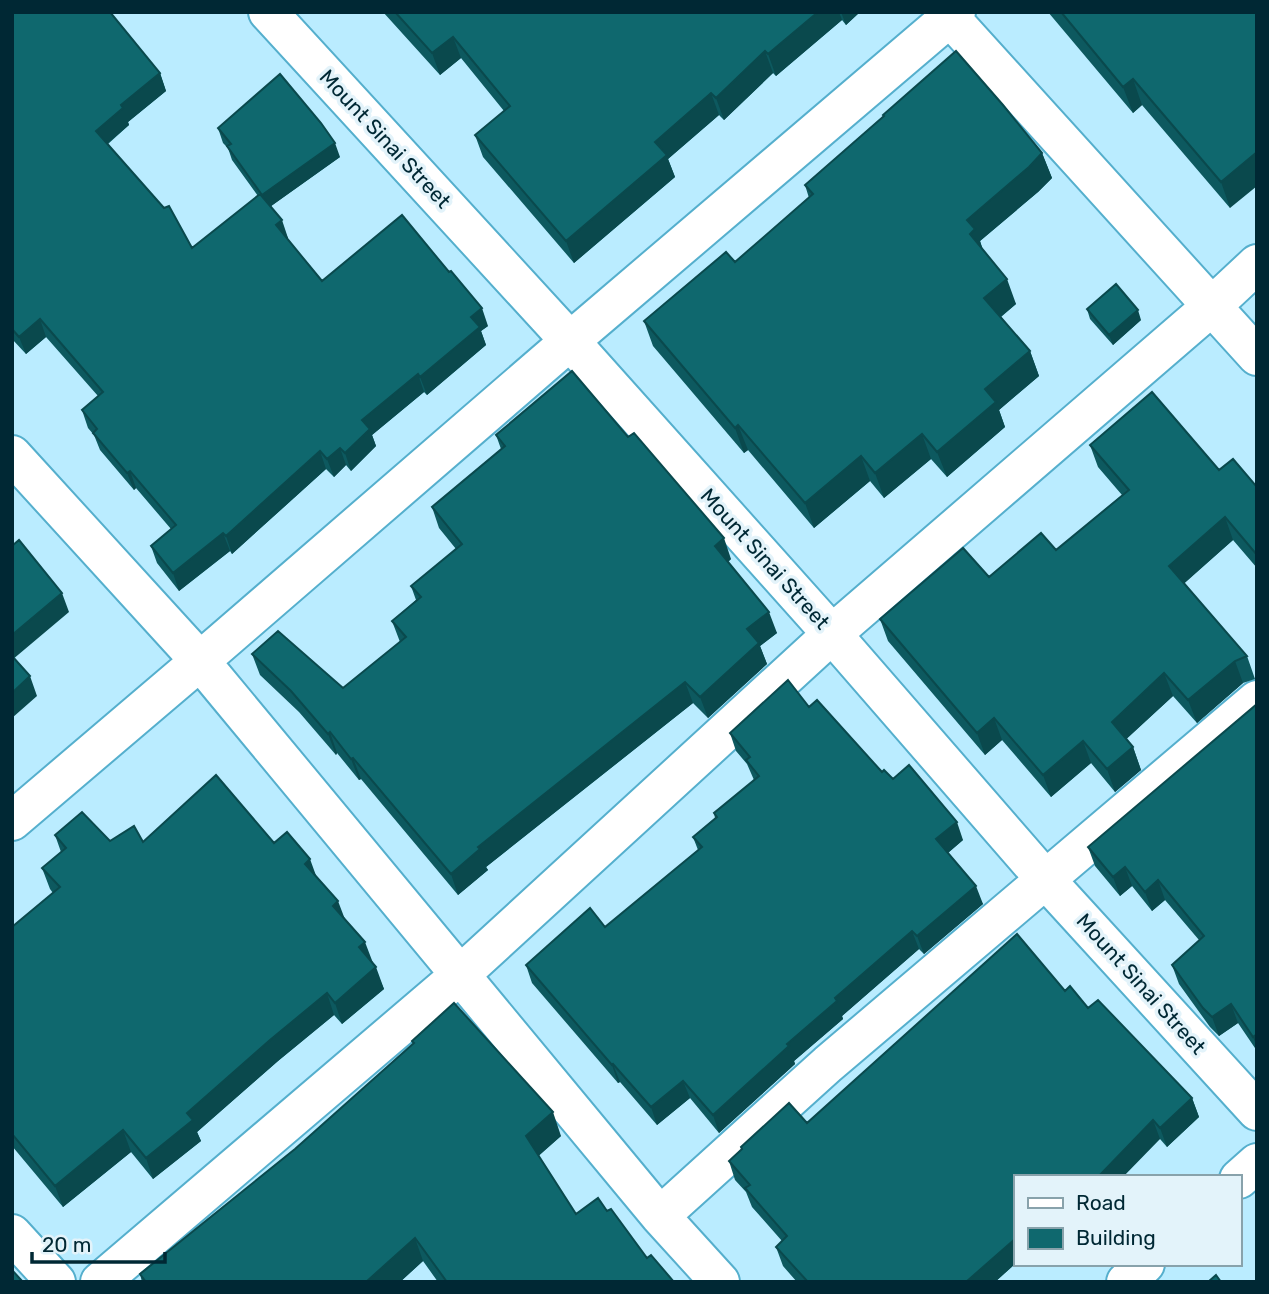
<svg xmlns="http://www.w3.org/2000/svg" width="1269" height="1294" viewBox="0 0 1269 1294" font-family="Rubik,sans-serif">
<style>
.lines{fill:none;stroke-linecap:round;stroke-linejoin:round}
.minor-casing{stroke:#55afcd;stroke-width:42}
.minor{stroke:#fff;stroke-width:38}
.wall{fill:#0d595f}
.shaded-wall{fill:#0a494d}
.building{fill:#0f686e;stroke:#0a494d;stroke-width:2}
.labels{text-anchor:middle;stroke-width:7;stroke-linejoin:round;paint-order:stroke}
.street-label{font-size:21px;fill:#002834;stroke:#e3f3fa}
</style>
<rect width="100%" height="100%" fill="#baecff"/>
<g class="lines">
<defs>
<path id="minor" d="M268 12 570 341 832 634 1045 879 1257 1111
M945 12 1257 356
M12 455 200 661 660 1216 720 1282
M12 821 200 661 570 341 956 12
M1239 1179 1257 1163
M660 1216 828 1064 1257 700
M12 1234 56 1282
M100 1282 460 975 832 634 1212 306 1257 264
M1126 1282 1145 1264"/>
</defs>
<use href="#minor" class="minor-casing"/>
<use href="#minor" class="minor"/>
</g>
<path class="wall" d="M12 12 160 73 166 91 128 122 129 125 108 144 192 248 258 196 232 160 228 148 223 143 218 128 340 157 271 206 288 238H287L322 281 488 326 481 331 486 345 427 395 424 392 372 435 376 446 351 471 346 465 334 477 326 469 232 554 230 551 179 591 157 563 151 546 171 529 136 488 134 490 100 450 94 435 88 428 82 410 98 396 46 337 26 354 12 339Z
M383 12H860L846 25 842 20 776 76 773 73 724 120 719 115 668 159 675 177 574 263 483 157 475 135 504 111 461 58 440 75Z
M1048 12H1257L1230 208 1142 105 1133 113Z
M1042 153 1052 178 1038 192 980 241 983 250 1016 304 1001 317 1030 351 1039 376 999 410 1005 427 947 477 931 459 884 498 870 481 814 528 748 450 744 453 653 346 644 321 735 262 809 198 805 185Z
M1087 309 1141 320 1113 345 1090 319Z
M496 435 731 559 728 562 777 633 760 646 767 664 708 718 693 703 486 867 488 870 458 895 361 779 359 780 337 753 336 755 299 712 260 675 252 654 343 688 400 642 392 621 416 600 411 586 456 549 439 528 432 507 501 449Z
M1090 445 1219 470 1257 487V568L1233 540 1184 583 1247 656 1255 679 1243 683 1197 723 1173 696 1126 739 1133 747 1141 770 1115 792 1091 763 1051 797 1002 740 985 755 888 641 880 619 989 577 1056 550 1122 495 1098 467Z
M1257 704V1051L1238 1023 1219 1036 1210 1027 1179 984 1172 965 1199 940 1165 900 1152 911 1132 886 1120 896 1095 866 1088 847Z
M809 707 882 772 893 779 963 840 948 853 983 904 924 954 919 949 842 1016 843 1019 794 1061 795 1064 719 1133 690 1098 657 1125 620 1082 618 1083 532 983 526 965 605 927 698 850 693 837 715 818 714 813 754 780 747 764 736 751 730 733Z
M55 835 110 841 274 843 316 877 345 919 373 964 384 989 342 1024 334 1015 278 1061 197 1132 201 1141 153 1179 131 1152 63 1207 12 1146V927L53 893 50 889 42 868 61 852Z
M1065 991 1088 1008 1192 1098 1199 1117 1167 1147 1160 1139 1015 1177V1264L995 1282H797L783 1266 776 1247 782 1241 752 1207 746 1192 735 1180 729 1161 742 1149 741 1147 807 1123Z
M412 1041 561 1136 538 1156 576 1214 607 1211 647 1258 674 1282H438L423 1261 400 1282H142L140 1274 295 1149 413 1044Z"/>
<path class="shaded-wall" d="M818 12H839L842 20 776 76 768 54Z
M841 12H860L846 25Z
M453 37 461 58 440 75 432 53Z
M765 51 773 73 724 120 716 98Z
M160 73 166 91 128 122 129 125 102 148 96 131 121 105Z
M1133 79 1142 105 1133 113 1123 87Z
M711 93 719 115 668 159 675 177 574 263 566 241 655 142Z
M335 143 340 157 267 209 262 195Z
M1257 152V186L1230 208 1221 182Z
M1042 153 1052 178 1038 192 980 241 984 254 970 234 967 220Z
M282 220 288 238 283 242 276 225Z
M1007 279 1016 304 993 323 984 298Z
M482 308 488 326 481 331 486 345 427 395 420 377 471 317Z
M1138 310 1141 320 1113 345 1109 335Z
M40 319 46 337 26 354 19 337Z
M1030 351 1039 376 999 410 1005 427 947 477 937 452 985 389Z
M418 374 424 392 372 435 376 446 351 471 345 453 362 420Z
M738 425 748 450 744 453 735 428Z
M922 434 931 459 884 498 875 473Z
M340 448 346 465 334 477 327 459Z
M320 451 326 469 232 554 226 536Z
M861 456 870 481 814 528 805 503Z
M130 471 136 488 134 490 127 473Z
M1225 517 1233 540 1178 589 1169 566Z
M223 533 230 551 179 591 173 573Z
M724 538 731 559 723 566 715 546Z
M62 593 69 612 12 660V635Z
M769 612 777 633 760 646 767 664 708 718 700 697 747 629Z
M1235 661 1243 683 1197 723 1188 700Z
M1164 673 1173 696 1120 745 1112 722Z
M30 676 37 696 12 718V693Z
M685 682 693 703 486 867 488 870 458 895 451 874 478 847Z
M994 718 1002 740 985 755 977 733Z
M330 732 337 753 336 755 328 734Z
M1083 741 1091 763 1051 797 1043 775Z
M1133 747 1141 770 1115 792 1107 769Z
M353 758 361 779 359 780 351 759Z
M957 822 963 840 943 857 936 839Z
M310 859 318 881 305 864Z
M1125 867 1132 886 1120 896 1113 877Z
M1158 880 1165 900 1152 911 1145 892Z
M976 886 983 904 924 954 917 936Z
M338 901 346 922 333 906Z
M912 931 919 949 842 1016 843 1019 794 1061 795 1064 719 1133 713 1115 835 998Z
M365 942 373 963 359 947Z
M376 967 384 989 342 1024 335 1003Z
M327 993 334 1015 278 1061 197 1132 201 1141 153 1179 146 1158 187 1113 270 1040Z
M1231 1004 1238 1023 1219 1036 1212 1017Z
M1257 1034V1047L1253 1037Z
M613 1064 620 1082 618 1083 612 1065Z
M683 1081 690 1098 657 1125 651 1107Z
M1192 1098 1199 1117 1167 1147 1160 1128Z
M553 1112 561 1136 534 1160 526 1136Z
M1153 1120 1160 1139 1123 1177H1098Z
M123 1130 131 1152 63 1207 55 1186Z
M415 1238 423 1261 400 1282H366Z
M1015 1239V1264L995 1282H966Z"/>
<path class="building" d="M12 12H110L160 73 121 105 123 108 96 131 164 208 169 206 192 248 260 194 282 220 276 225 322 281 402 215 449 272 451 271 482 308 471 317 480 327 420 377 418 374 362 420 370 429 345 453 340 448 327 459 320 451 226 536 223 533 173 573 151 546 176 525 130 471 127 473 93 433 97 429 82 410 103 392 40 319 19 337 12 329Z
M395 12H818L768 54 765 51 716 98 711 93 655 142 667 155 566 241 475 135 510 106 453 37 432 53Z
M1061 12H1257V152L1221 182 1133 79 1123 87Z
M956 51 1003 105 1042 153 1029 167 967 220 975 229 970 234 1007 279 984 298 1030 351 985 389 996 402 937 452 922 434 875 473 861 456 805 503 738 425 735 428 644 321 726 252 735 262 813 194 805 185 884 116 883 115Z
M280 74 321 123 335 143 262 195 227 146 231 144 218 128Z
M1116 284 1138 310 1109 335 1087 309Z
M572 371 628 437 634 433 724 538 715 546 769 612 747 629 759 643 700 697 685 682 478 847 480 849 451 874 353 758 351 759 330 732 328 734 291 691 252 654 278 631 343 688 406 637 392 621 421 597 411 586 462 544 432 507 505 446 496 435Z
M1152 392 1219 470 1233 459 1257 487V555L1225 517 1169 566 1247 656 1235 661 1188 700 1164 673 1112 722 1133 747 1107 769 1083 741 1043 775 994 718 977 733 880 619 963 548 989 577 1041 533 1056 550 1129 490 1090 445Z
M19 540 62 593 12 635V546Z
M12 656 30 676 12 693Z
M788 680 809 707 817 700 882 772 884 770 893 779 909 765 957 822 936 839 976 886 917 936 912 931 835 998 837 1001 787 1044 789 1046 713 1115 683 1081 651 1107 613 1064 612 1065 526 965 590 908 605 927 702 847 693 837 717 817 714 813 759 776 746 760 750 757 730 733Z
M1257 704V1034L1253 1037 1231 1004 1212 1017 1203 1008 1172 965 1204 936 1158 880 1145 892 1125 867 1113 877 1088 847Z
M216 775 274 843 287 832 310 859 305 864 338 901 333 906 365 942 359 947 376 967 335 1003 327 993 270 1040 187 1113 193 1120 146 1158 123 1130 55 1186 12 1134V927L60 887 42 868 66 848 55 835 82 812 110 841 134 826 143 842Z
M1017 934 1065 991 1070 986 1088 1008 1098 1000 1192 1098 1160 1128 1153 1120 1098 1177H1015V1239L966 1282H808L776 1247 787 1236 745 1188 750 1185 729 1161 742 1149 741 1147 789 1103 807 1123Z
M454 1003 553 1112 526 1136 576 1214 598 1198 607 1211 611 1209 647 1258 651 1255 674 1282H447L415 1238 366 1282H146L140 1274 295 1149 414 1043 412 1041Z
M12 1270 23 1282H12Z
M1216 1275 1221 1282H1208Z"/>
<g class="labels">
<g class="street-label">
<text transform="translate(385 139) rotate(47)" y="7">Mount Sinai Street</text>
<text transform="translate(765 559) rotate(48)" y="7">Mount Sinai Street</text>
<text transform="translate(1141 984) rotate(48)" y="7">Mount Sinai Street</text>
</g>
</g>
<rect width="1269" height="1294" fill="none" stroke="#002834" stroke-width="28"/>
<rect x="1014" y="1175" width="228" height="91" fill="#e3f3fa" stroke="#88a2ab" stroke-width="2"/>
<rect x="1028" y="1198" width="35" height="10" fill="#ffffff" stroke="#88a2ab" stroke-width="2"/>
<text x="1076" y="1210" font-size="21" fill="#002834">Road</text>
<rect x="1028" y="1228" width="35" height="21" fill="#0f686e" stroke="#88a2ab" stroke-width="2"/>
<text x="1076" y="1245" font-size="21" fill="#002834">Building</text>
<path d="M32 1252v10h133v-10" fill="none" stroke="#002834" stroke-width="3.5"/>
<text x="42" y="1252" font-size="21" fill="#002834" stroke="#e3f3fa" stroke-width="5" paint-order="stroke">20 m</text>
</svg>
